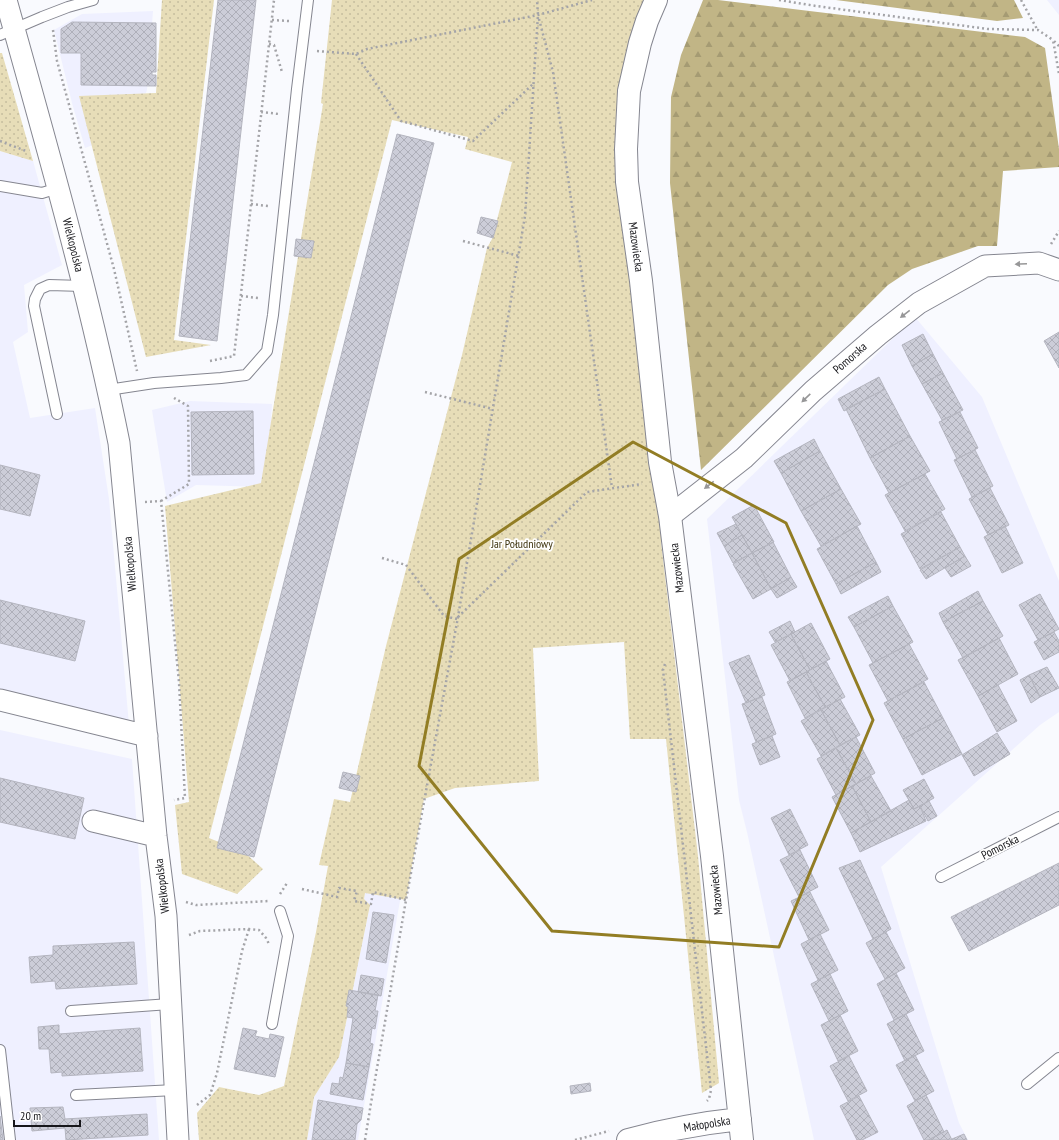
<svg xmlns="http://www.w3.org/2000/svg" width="1059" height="1140" viewBox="0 0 1059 1140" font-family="'PT Sans Narrow',sans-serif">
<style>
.built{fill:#eff0ff}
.grass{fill:url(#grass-dots)}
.forest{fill:url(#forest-firs)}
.building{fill:url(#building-cross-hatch);stroke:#b4b5bf}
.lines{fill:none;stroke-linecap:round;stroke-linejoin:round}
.service-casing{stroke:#858690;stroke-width:12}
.minor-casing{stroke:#858690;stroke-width:23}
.tertiary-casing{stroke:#858690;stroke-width:24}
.path{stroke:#a4a4a8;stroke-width:2.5;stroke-dasharray:2 3;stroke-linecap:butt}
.service{stroke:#fff;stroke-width:10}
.minor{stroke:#fff;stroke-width:21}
.tertiary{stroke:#fff;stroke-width:22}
.oneway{fill:#979798}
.marked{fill:none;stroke:#927d24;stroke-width:3;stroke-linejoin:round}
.labels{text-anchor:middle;stroke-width:3.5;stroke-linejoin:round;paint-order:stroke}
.street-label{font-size:12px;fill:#17171b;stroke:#fff}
.park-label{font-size:12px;fill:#3e340e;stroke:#fff}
</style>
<defs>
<pattern id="grass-dots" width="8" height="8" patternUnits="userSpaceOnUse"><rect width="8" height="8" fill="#e7ddb8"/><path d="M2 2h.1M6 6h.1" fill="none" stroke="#c5bd9e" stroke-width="1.8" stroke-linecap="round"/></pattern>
<pattern id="forest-firs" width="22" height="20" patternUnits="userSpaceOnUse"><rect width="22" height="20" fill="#c1b586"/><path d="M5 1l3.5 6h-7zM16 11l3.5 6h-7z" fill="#a59b73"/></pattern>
<pattern id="building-cross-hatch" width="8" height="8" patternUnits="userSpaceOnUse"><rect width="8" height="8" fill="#cccdd8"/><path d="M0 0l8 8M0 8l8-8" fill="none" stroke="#aeafb9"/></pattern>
</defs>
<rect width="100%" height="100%" fill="#f9fafe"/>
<path class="built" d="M1047 0H1059V15Z
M153 11 147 90 130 131 85 148 72 103 54 30 82 14Z
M0 151 33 161 62 265 24 285 28 332 13 342 30 418 95 408 109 499 129 725 0 691Z
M915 317 982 397 1059 581V712L1040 725 881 867 959 1123 968 1140H814L747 832 739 800 707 519Z
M190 401 272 404 267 487 196 485 167 502 152 410Z
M0 730 132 759 159 1140H0Z
M415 815 358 1140H307L314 1097 339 1057 370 905 364 899 377 827Z"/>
<path class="grass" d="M162 0H214L174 340 211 345 146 357 79 96 156 93Z
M332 0H656L629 91 670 516 661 542 698 856 719 1083 702 1093 666 739H630L624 642 533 648 539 781 455 788 424 799 406 900 365 893 364 899 370 905 339 1057 314 1097 307 1140H199L197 1113 219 1087 259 1095 284 1086 316 932 328 866 319 865 334 799 350 802 386 646 462 355 487 248 492 239 512 162 465 149 468 137 392 120 209 838 244 852 263 869 237 894 182 874 175 805 189 802 165 506 261 483 323 104 321 103Z
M0 53H2L33 161 0 151Z"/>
<path class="forest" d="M703 0H718L1025 37 1045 48 1059 149V167L1003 171 997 246H978L912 269 888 285 701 470 670 183 671 97 681 55Z
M836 0H1014L1023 18 997 21Z"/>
<path class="building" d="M218 0H256L217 341 179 336Z
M72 22 156 23V72H152V75H156V86L81 85V53H61V29Z
M397 134 434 143 254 857 217 848Z
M481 217 498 221 493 238 477 233Z
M296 239 314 241 311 258 294 256Z
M1059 332V368L1044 341Z
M923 334 933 354 912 366 902 345Z
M933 354 943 373 922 384 912 366Z
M943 373 963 410 942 420 922 384Z
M879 377 885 389 844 411 838 399Z
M885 389 910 436 870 458 846 409Z
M253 411 254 474 192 475 191 412Z
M960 412 978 448 957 459 939 422Z
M910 436 930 471 889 493 870 458Z
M814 439 820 451 781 473 774 461Z
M975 450 993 486 972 497 954 460Z
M820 451 841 489 801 511 781 473Z
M0 465 40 475 30 516 0 509Z
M925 474 945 509 905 531 885 495Z
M990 488 1009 525 988 535 969 499Z
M841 489 861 524 821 546 801 511Z
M754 505 774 542 752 553 732 517Z
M941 512 960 547 920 569 901 534Z
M736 524 742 535 724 546 717 533Z
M857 526 876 562 836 584 817 549Z
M1005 526 1023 563 1002 573 984 537Z
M742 535 752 553 733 563 724 546Z
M773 542 791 577 771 589 752 553Z
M960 547 965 556 926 579 920 570Z
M752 553 771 589 753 599 733 564Z
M965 556 971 566 951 577 945 568Z
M876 562 881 572 841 594 836 584Z
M791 577 797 587 777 598 771 589Z
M978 591 983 601 943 622 939 613Z
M1040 594 1059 629 1038 640 1019 605Z
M888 596 893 606 854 627 848 617Z
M0 600 85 621 75 661 0 643Z
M983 601 1003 636 963 658 943 622Z
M893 606 913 642 873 663 854 627Z
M790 621 795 632 775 642 769 632Z
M811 623 830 659 810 670 791 634Z
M1054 632 1059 641V652L1044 660 1034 642Z
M791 634 810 670 790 681 771 645Z
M999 638 1018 674 978 696 958 660Z
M909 644 928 679 888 701 869 665Z
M749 655 765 695 746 703 729 663Z
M826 661 845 697 825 707 806 672Z
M1047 667 1059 688 1040 697 1029 675Z
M806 672 825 707 805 718 787 682Z
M1029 675 1040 697 1031 703 1020 680Z
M924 682 943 718 903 739 884 703Z
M998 685 1017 721 997 732 978 696Z
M762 697 776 734 756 742 742 704Z
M840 699 860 735 840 745 821 710Z
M821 710 840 745 821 756 801 721Z
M943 718 962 754 922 775 903 739Z
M997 733 1010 754 974 776 962 755Z
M772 736 780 757 760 765 752 744Z
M856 737 875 773 856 784 836 748Z
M836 748 856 784 836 795 817 759Z
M343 772 360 776 356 792 339 788Z
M871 776 891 811 871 822 852 786Z
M0 778 84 798 75 839 0 822Z
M924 779 934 798 914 809 903 790Z
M852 786 871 822 851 833 832 797Z
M909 800 914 809 920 806 926 821 860 852 851 833Z
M929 801 937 816 928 821 920 806Z
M790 809 808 845 789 855 771 818Z
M800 850 818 887 799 897 780 860Z
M860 860 891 929 873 939 839 868Z
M1059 863V905L969 951 951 917Z
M810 892 829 930 809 940 791 901Z
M373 912 394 915 386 963 366 959Z
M886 932 905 968 885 979 866 943Z
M820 934 838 970 818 980 801 944Z
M134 942 137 984 56 989 55 981 31 983 29 957 53 955V946Z
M896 973 914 1010 894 1020 877 984Z
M830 974 848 1011 829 1021 811 984Z
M361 975 384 979 381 996 358 992Z
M349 990 378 995 375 1011H378L375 1029 372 1028 370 1043 373 1044 369 1067 346 1063 353 1018 347 1017 348 1007 346 1006Z
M906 1014 924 1051 905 1061 887 1024Z
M840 1015 858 1051 838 1061 821 1025Z
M59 1025V1034L140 1028 143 1071 62 1076V1072L51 1073 49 1049H39L38 1027Z
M243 1028 257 1031 255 1036 269 1039 270 1034 284 1037 275 1077 234 1069Z
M915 1055 934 1091 915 1101 896 1065Z
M849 1056 867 1091 848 1101 830 1066Z
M346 1063 369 1067 363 1100 330 1094 332 1083 339 1084 340 1077 343 1078Z
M590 1083 591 1091 571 1094 570 1086Z
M926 1095 944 1132 928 1140H924L907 1106Z
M859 1096 878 1132 862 1140H857L840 1106Z
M318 1100 363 1108 361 1120 357 1124 355 1140H312Z
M63 1107 65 1119 147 1114 148 1135 66 1140 65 1128 32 1131 30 1108Z
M0 1116 3 1140H0Z
M947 1130 952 1140H929Z
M964 1134 967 1140H952V1139Z"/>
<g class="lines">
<defs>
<path id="service" d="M0 35 42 17 68 7 93 0
M0 186 42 193 58 188
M108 390 154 383 221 378 246 375 267 351 273 315 297 89 308 0
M57 414 34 306 35 299 40 289 49 285 83 286
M941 877 1059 817
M71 1011 170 1004
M272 1024 288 936 280 911
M0 1050 10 1140
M1027 1084 1059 1058
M76 1095 175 1090"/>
<path id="minor" d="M6 0C47 147 89 293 119 443L156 836 166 916 178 1140
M670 516 744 458 813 391 878 335 919 303 985 266 1039 263 1059 270
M0 700 147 736
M93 821 156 836"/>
<path id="tertiary" d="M656 0 647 21 640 43 629 91 626 149 627 182 641 281 660 462 670 516 712 856 742 1140
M628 1140C665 1130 702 1123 740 1119"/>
</defs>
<use href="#service" class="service-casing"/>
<use href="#minor" class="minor-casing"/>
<use href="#tertiary" class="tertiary-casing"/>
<path class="path" d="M779 0 816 6 988 29 1038 30 1053 40
M1021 0 1037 29
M539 19 553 72 612 488
M272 20 289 21
M53 30 57 61 82 152 114 269 137 371
M269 44 274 45 282 72
M1059 46 1053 40 1059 74
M317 51 356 54 367 49 538 15 592 0
M356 54 401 121 473 141 533 84
M261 112 279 114
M0 141 26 151
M251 204 268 206
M463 241 519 256
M1051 244 1059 231
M241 296 258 298
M210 361 234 356 274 0
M425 392 493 409
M161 501 189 484 188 406 174 398
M145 502 161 501 179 682 185 798 174 800
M382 558 406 565 444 616 457 619
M458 617 587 492 642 484
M665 664 663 670 711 1090 709 1099 707 1101
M302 889 337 897 339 888 357 891 354 901 371 904 373 892 406 900
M280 894 287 883
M186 902 196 905 269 901
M189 935 200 931 249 929 259 930 266 938 269 944
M197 1105 210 1095 217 1073 242 951 249 929
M365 1140 371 1103 406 900 458 617 525 216 538 15 537 0
M575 1140 609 1131"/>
<use href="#service" class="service"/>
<use href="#minor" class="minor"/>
<use href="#tertiary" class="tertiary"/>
</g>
<defs><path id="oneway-solid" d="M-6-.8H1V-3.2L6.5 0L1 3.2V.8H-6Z"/></defs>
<g class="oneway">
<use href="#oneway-solid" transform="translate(1021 264) rotate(177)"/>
<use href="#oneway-solid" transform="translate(905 314) rotate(142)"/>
<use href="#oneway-solid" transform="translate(806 398) rotate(136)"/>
<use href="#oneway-solid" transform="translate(709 485) rotate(142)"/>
</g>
<path class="marked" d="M633 442 786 523 873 720 779 947 552 931 419 766 459 559Z"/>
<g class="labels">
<g class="street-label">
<text transform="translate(73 245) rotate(76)" y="4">Wielkopolska</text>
<text transform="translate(636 247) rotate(82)" y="4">Mazowiecka</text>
<text transform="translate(850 358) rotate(-41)" y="4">Pomorska</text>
<text transform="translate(130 564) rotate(-95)" y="4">Wielkopolska</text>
<text transform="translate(677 568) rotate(-97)" y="4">Mazowiecka</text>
<text transform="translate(1000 847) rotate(-27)" y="4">Pomorska</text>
<text transform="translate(162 886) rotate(-97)" y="4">Wielkopolska</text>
<text transform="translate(716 890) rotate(-96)" y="4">Mazowiecka</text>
<text transform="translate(707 1124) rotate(-9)" y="4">Małopolska</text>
</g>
<g class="park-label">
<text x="522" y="548">Jar Południowy</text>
</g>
</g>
<path d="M14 1120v6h66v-6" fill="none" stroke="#17171b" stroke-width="2"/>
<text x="20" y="1120" font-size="12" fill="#17171b" stroke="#ffffff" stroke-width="3" paint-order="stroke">20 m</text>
</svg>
